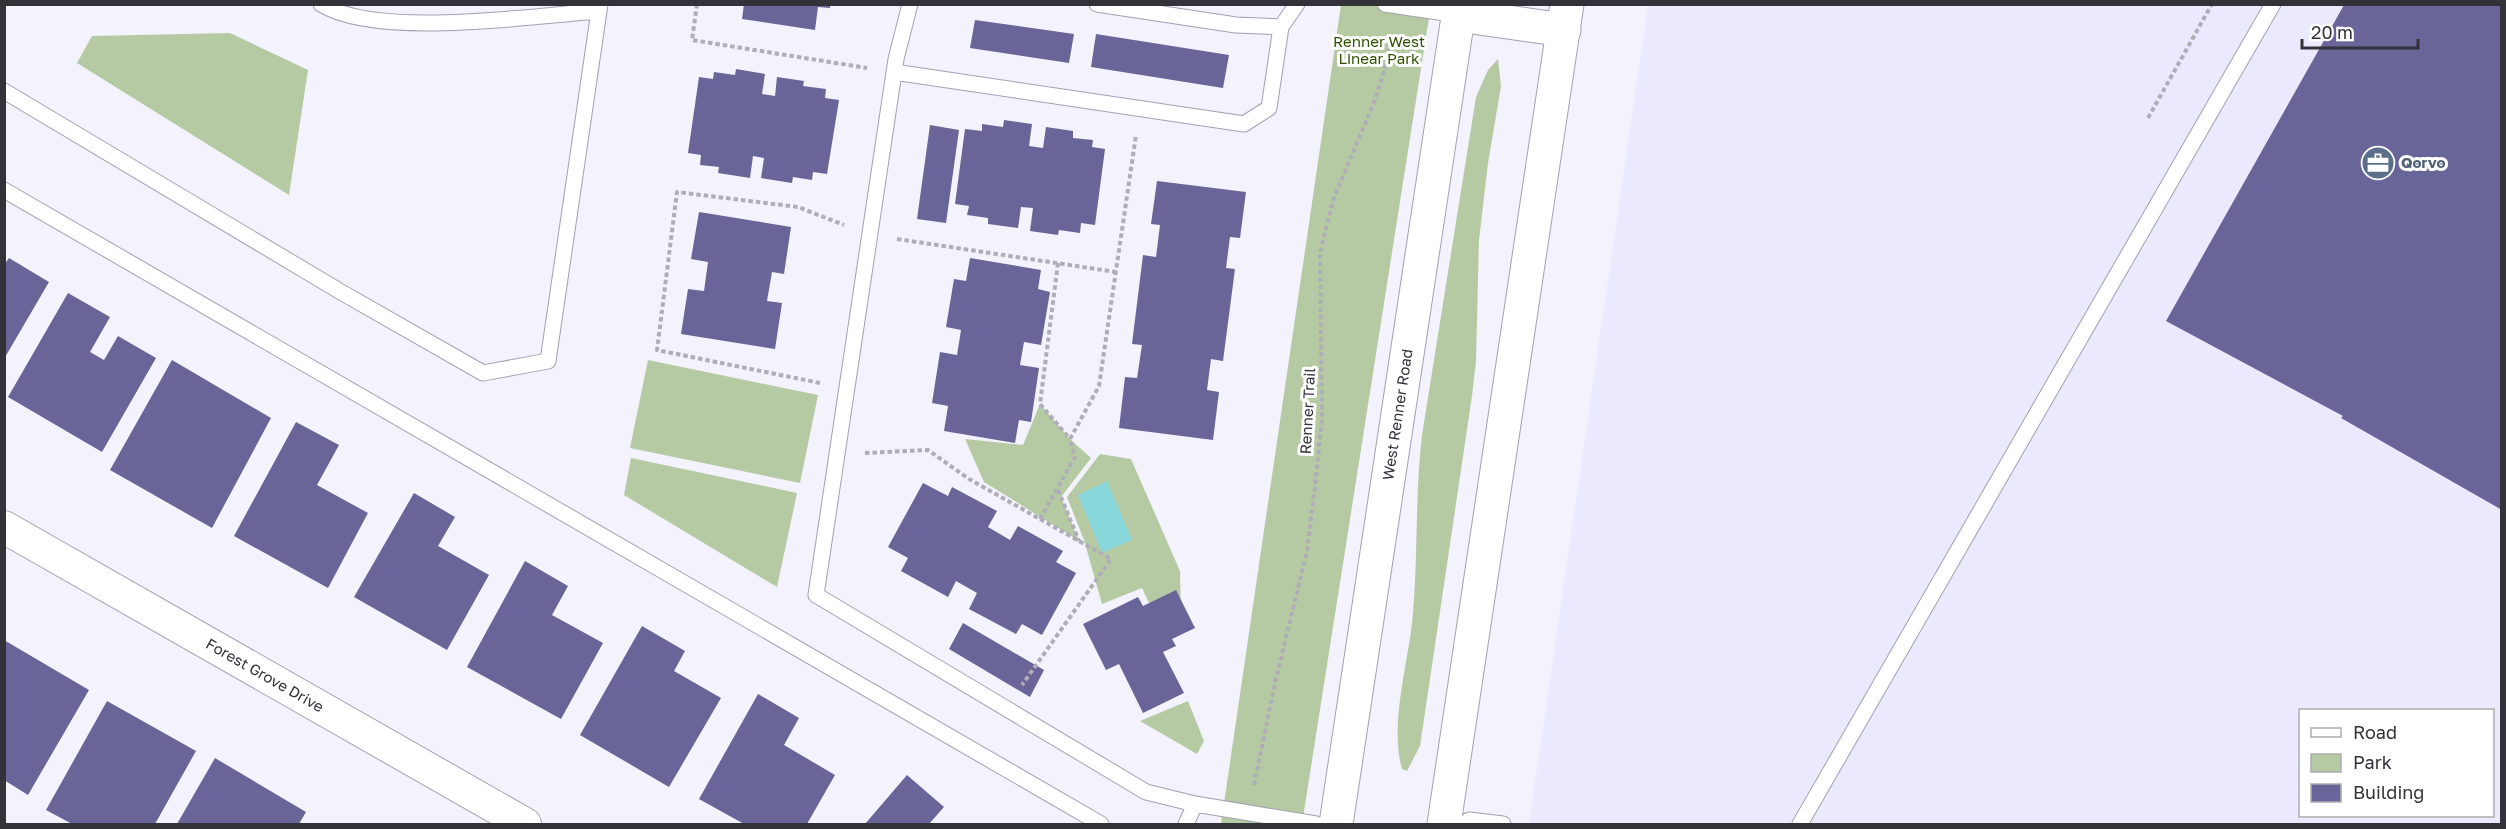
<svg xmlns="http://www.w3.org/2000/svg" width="2506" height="829" viewBox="0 0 2506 829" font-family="'Golos Text',sans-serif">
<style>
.built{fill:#ebe9fe;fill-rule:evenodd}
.green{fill:#b5caa3}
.water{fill:#88d8db}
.building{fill:#6a6598}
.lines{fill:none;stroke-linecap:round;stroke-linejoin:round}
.lane-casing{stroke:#a3a1b2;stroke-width:17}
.street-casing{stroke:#a3a1b2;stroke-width:34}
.secondary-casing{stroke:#a3a1b2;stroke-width:35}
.path{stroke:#afaeb7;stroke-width:4;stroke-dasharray:4.5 3;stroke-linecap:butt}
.lane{stroke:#fff;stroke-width:15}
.street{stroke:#fff;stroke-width:32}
.secondary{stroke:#fff;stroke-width:33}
.labels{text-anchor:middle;stroke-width:6;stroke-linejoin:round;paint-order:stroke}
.park-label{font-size:15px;fill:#305100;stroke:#fff}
.service-label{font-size:15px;font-weight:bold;fill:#4e5e75;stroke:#fff;text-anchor:start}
.street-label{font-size:15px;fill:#333239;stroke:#fff}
</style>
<rect width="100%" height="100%" fill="#f3f2fd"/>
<path class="built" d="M1648 5H2501V824H1529ZM2300 710H2492V816H2300Z"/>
<path class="green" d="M1341 5H1431L1302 824H1221Z
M230 33 308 70 289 195 77 63 92 36Z
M1498 59 1501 86 1488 163 1479 240 1476 361 1472 396 1420 746 1407 771 1402 769C1389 724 1409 661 1413 614 1418 554 1415 495 1422 435L1476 97 1488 70Z
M648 360 818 395 800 483 630 448Z
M1040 404 1070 439 1091 458 1061 497 1079 541 984 482 965 439 1023 445Z
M1100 454 1131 459 1180 571 1181 616 1161 628 1142 588 1102 604 1084 540 1067 497Z
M631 458 797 493 777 587 624 495Z
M1188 701 1204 741 1197 754 1140 721Z"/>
<path class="water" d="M1107 481 1132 540 1102 553 1078 495Z"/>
<path class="building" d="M744 4H830V8L818 7 815 30 742 19Z
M2344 5H2502V510L2341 418 2343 416 2166 321Z
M975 20 1074 34 1069 63 970 48Z
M1096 34 1229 55 1223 88 1091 67Z
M736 69 765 74 762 94 775 96 777 77 804 81 803 86 826 89 825 98 839 100 827 174 813 172 812 180 793 177 792 183 761 178 764 158 753 156 750 178 718 173 719 167 700 165 701 155 688 153 699 77 713 79 714 72 735 75Z
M1004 120 1032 124 1029 146 1043 148 1046 127 1073 131V138L1093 140 1092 147 1105 149 1095 225 1081 223 1080 233 1059 230 1058 235 1030 231 1033 208 1021 207 1018 228 988 224V218L967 215 969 206 955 204 965 129 982 131V124L1003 127Z
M930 125 959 130 946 223 917 219Z
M1157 181 1246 192 1240 238 1230 237 1226 268 1235 269 1223 361 1211 359 1207 390 1219 392 1213 440 1119 428 1125 377 1137 378 1142 345 1132 344 1143 255 1156 257 1160 225 1151 224Z
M699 212 791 227 784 274 772 272 767 301 782 303 775 349 681 334 688 289 704 291 708 262 691 259Z
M9 258 49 282 4 359V265Z
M970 258 1041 270 1038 289 1050 292 1041 345 1024 342 1020 365 1039 368 1031 422 1019 420 1015 443 944 431 948 406 932 403 940 352 957 355 961 330 946 327 954 279 966 281Z
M68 293 110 317 90 352 104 360 118 336 156 358 102 452 8 397Z
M172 360 271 418 212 528 110 470Z
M296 422 339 445 317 485 368 513 328 588 234 536Z
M923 483 948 496 952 487 997 511 988 527 1010 540 1018 526 1063 551 1056 562 1076 573 1042 635 1022 624 1016 634 969 609 977 593 956 581 948 597 901 571 908 558 888 547Z
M414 493 455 517 438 546 489 575 447 650 354 597Z
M525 561 568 586 552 615 603 643 561 719 467 667Z
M1176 590 1195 628 1172 639 1176 646 1163 652 1184 693 1143 713 1119 664 1106 670 1083 624 1138 597 1143 606Z
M963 623 1044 670 1030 697 949 649Z
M642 626 685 651 674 671 721 698 669 787 580 735Z
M4 640 89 690 28 795 4 780Z
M758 694 799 718 784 745 835 775 807 824H744L699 799Z
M107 701 196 751 155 824H72L46 810Z
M215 758 306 812 299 824H177Z
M907 775 944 807 929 824H865Z"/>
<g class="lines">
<defs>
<path id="lane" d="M321 4C377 39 531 16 599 11L600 4
M910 4 896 59 816 595 1146 792 1195 804 1316 824
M1097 4 1236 25 1281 27
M1385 4 1458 15
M894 72 1244 124 1269 108 1281 27 1297 4
M4 91 341 292 483 373 548 361 599 11
M4 190 1101 824
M1186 824 1195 804
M1464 824 1469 820 1503 824
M1800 824 2273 4"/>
<g id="street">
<path id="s1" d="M4 527 525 824"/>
</g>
<g id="secondary">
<path d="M1458 15 1564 30"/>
<path id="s2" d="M1336 824 1460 4"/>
<path d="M1444 824 1567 4"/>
</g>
</defs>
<use href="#lane" class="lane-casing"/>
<use href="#street" class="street-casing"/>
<use href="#secondary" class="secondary-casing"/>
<path class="path" d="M697 4 692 40 867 68
M2148 118 2212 4
M897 239 1116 272
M1058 263 1040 404 1070 439
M820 383 657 350 677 192 798 207 844 225
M865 453 928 450 969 479 1111 559 1022 685
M1058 490 1079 541
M1040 519 1075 457 1070 439 1099 386 1136 135
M1254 785 1276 679 1307 551 1315 487 1322 418 1320 252 1334 198 1374 102 1385 69 1392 32"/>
<use href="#lane" class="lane"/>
<use href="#street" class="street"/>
<use href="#secondary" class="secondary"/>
</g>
<defs>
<symbol id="office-disc" viewBox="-11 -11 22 22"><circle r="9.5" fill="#5c6f8a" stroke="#fff"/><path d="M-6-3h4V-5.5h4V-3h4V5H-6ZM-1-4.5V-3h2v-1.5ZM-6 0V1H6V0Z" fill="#fff"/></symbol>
</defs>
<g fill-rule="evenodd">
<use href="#office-disc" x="2359" y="144" width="38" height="38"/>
</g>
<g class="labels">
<g class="park-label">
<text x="1379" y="47">Renner West<tspan x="1379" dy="17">Linear Park</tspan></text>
</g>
<g class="service-label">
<text x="2401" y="168">Qorvo</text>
</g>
<g class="street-label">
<text transform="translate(1308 411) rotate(-87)" y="5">Renner Trail</text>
<text dy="5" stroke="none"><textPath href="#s2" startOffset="414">West Renner Road</textPath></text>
<text dy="5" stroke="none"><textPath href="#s1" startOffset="300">Forest Grove Drive</textPath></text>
</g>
</g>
<rect width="2506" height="829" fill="none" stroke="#333239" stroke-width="12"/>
<rect x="2299" y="709" width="195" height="108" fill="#ffffff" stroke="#adadb0" stroke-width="1.5"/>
<rect x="2311" y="728" width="30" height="9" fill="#ffffff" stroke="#adadb0" stroke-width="1.5"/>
<text x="2353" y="739" font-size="18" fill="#333239">Road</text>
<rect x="2311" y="754" width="30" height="18" fill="#b5caa3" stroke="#adadb0" stroke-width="1.5"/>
<text x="2353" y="769" font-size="18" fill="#333239">Park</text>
<rect x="2311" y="784" width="30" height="18" fill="#6a6598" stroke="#adadb0" stroke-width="1.5"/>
<text x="2353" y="799" font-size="18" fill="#333239">Building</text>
<path d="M2302 39v9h116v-9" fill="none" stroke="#333239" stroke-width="3"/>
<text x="2311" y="39" font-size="18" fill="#333239" stroke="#ffffff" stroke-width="4.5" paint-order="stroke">20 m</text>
</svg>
